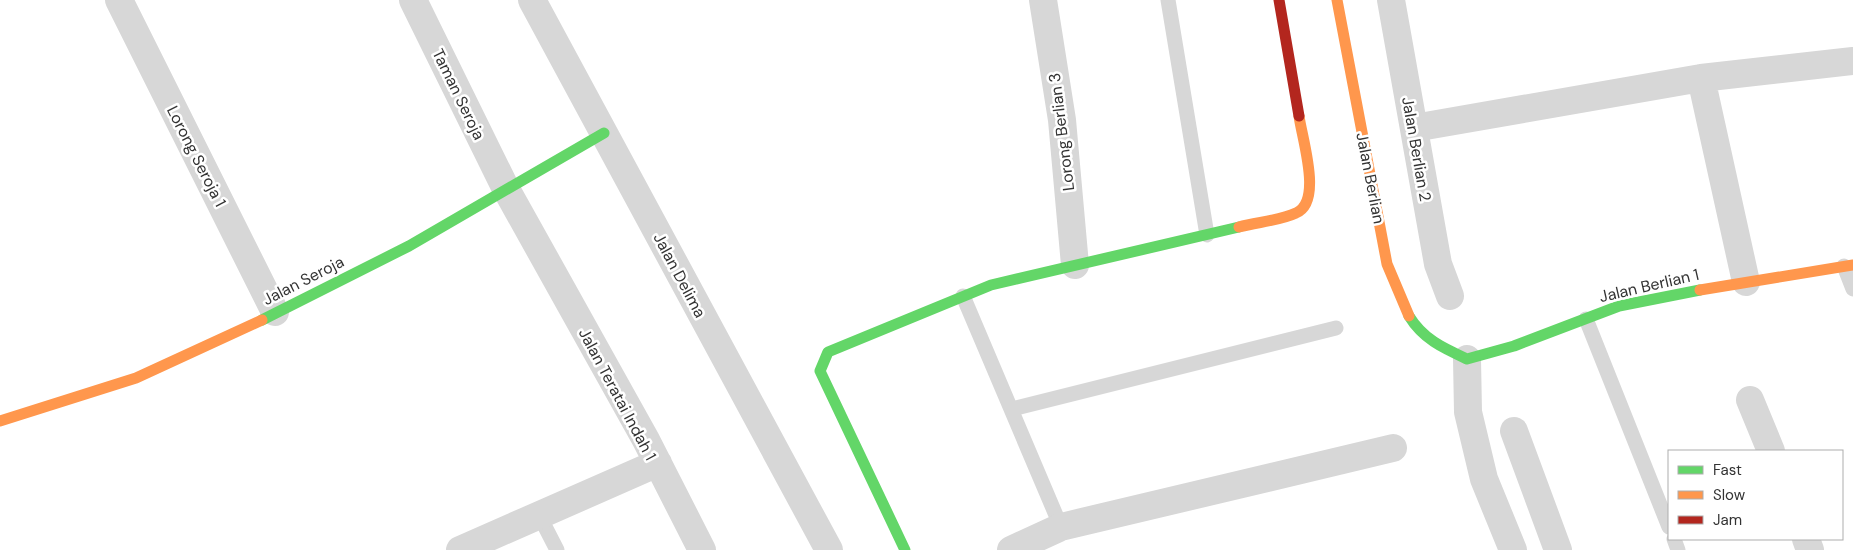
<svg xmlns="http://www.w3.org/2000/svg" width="1853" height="550" viewBox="0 0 1853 550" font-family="'DM Sans',sans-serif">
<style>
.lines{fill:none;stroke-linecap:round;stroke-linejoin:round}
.lane{stroke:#d7d7d7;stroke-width:15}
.street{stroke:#d7d7d7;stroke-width:28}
.fast{stroke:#63d668;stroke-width:11}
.slow{stroke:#ff974d;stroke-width:11}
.jam{stroke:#b3261e;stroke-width:11}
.labels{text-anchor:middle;stroke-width:5;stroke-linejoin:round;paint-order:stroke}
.street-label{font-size:16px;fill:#333;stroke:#fff}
</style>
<rect width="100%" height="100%" fill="#fff"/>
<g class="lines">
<path class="lane" d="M1168 0 1207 235
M1844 266 1853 289
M963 296 1061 527
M1586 319 1669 527
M1012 409 1336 328
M539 515 557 550
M1674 539 1678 550"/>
<path class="street" d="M119 0 275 312
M413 0 506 189 646 440 702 550
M532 0 829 550
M1043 0 1062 120 1075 265
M1391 0 1438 264 1450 296
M1701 78 1746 282
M1414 128 1701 78 1853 61
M1467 359 1468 412 1484 479 1513 550
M1750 400 1771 451
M1514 431 1558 550
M1806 539 1810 550
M460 550 658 463
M1011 550 1061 527 1393 448"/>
<path class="fast" d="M1409 316C1423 339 1443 348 1467 359L1514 346 1619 306 1700 290
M262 320 409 246 604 133
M905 550 820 371 828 352 991 285 1239 227"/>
<path class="slow" d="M1337 0 1387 264 1409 316
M1239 227C1257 222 1279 221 1296 213 1323 202 1302 139 1299 116
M1700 290 1853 265
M0 421 136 378 262 320"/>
<path class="jam" d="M1279 0 1299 116"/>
</g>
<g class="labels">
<g class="street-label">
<text transform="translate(459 94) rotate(64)" y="6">Taman Seroja</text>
<text transform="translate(1061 132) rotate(-97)" y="6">Lorong Berlian 3</text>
<text transform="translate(1417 149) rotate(80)" y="6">Jalan Berlian 2</text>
<text transform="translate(197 156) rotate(63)" y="6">Lorong Seroja 1</text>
<text transform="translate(1371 178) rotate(79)" y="6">Jalan Berlian</text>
<text transform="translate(680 275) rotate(62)" y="6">Jalan Delima</text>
<text transform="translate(303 280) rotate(-27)" y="6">Jalan Seroja</text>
<text transform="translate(1649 285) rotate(-13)" y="6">Jalan Berlian 1</text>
<text transform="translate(618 394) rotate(62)" y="6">Jalan Teratai Indah 1</text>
</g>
</g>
<rect x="1668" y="450" width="175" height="90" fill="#ffffff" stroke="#adadad"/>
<rect x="1678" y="466" width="25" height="8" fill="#63d668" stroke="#adadad"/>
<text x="1713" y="475" font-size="15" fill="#333333">Fast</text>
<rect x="1678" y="491" width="25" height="8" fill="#ff974d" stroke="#adadad"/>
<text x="1713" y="500" font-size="15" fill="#333333">Slow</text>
<rect x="1678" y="516" width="25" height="8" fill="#b3261e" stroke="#adadad"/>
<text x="1713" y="525" font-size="15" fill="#333333">Jam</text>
</svg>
